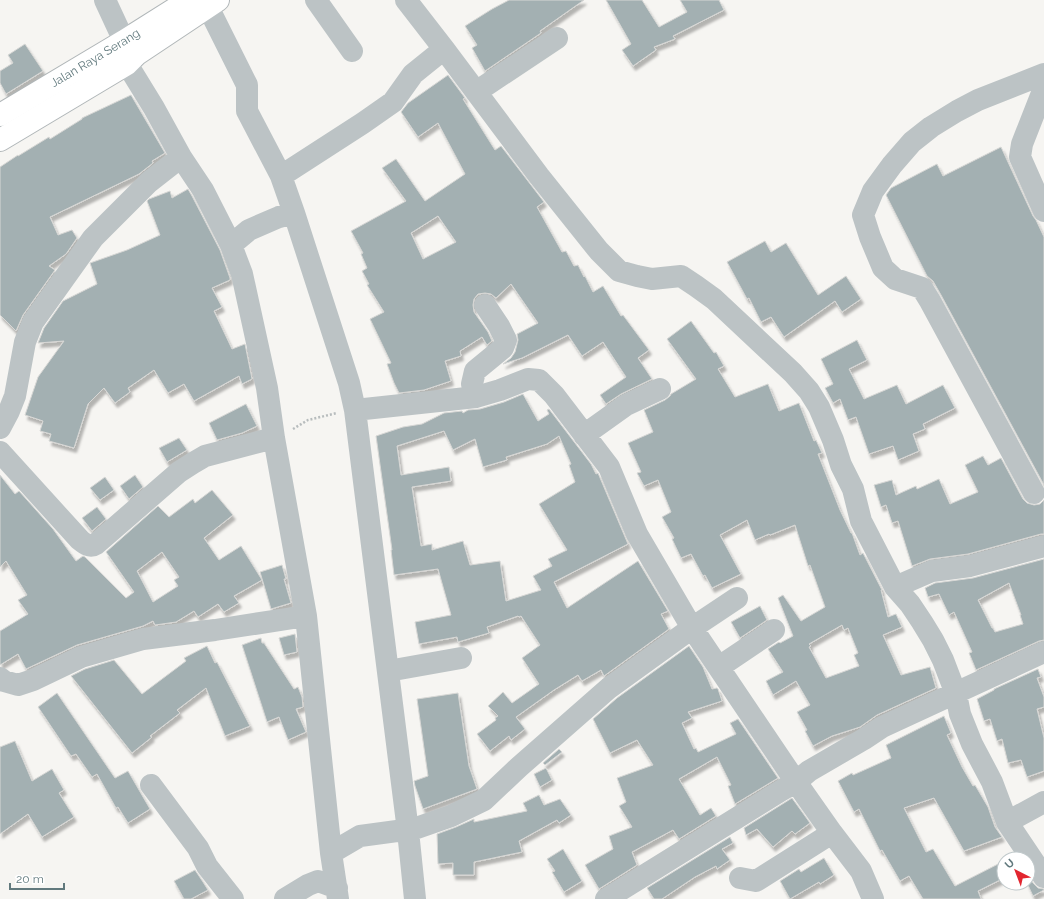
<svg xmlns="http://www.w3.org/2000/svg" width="1044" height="899" viewBox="0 0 1044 899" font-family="Raleway,sans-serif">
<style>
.building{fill:#a3b0b2;stroke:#d7d7d5;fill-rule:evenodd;filter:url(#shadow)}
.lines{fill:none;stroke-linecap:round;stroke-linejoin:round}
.highway-casing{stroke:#b0b6b8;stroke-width:24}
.path{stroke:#b7bcbd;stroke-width:2.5;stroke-dasharray:2 2;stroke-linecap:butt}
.minor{stroke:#bcc3c5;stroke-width:22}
.highway{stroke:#fff;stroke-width:22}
.labels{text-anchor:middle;stroke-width:4;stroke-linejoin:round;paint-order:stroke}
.street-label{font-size:12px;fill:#61797d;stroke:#fff}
</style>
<defs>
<filter id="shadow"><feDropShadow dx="2.5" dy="4.5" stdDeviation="1" flood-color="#0004"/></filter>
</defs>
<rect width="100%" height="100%" fill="#f6f5f2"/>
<path class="building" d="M509 0H584L540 31 541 33 485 71 472 48 477 45 465 26 492 9Z
M606 0H642L659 27 687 12 680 0H719L724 10 673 36 675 39 654 47 656 50 633 66 622 50 631 44Z
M25 44 43 71 6 94 0 83V71L13 63 8 55Z
M448 75 465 98 463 99 495 150 501 146 544 202 537 207 562 252 566 251 574 266 578 265 584 277 585 276 593 292 603 286 621 316 623 315 649 350 638 358 652 379 621 394 606 404 600 395 626 377 603 342 582 356 568 335 522 358 503 364 511 358 515 352 518 340 517 334 538 323 511 284 496 298 491 294 485 293 478 294 474 299 473 305 474 312 488 332 492 341 487 345 482 337 460 351 461 356 445 361 451 381 424 390 399 393 394 383 387 364 391 363 370 319 384 312 367 285 369 284 362 271 367 268 361 254 363 253 351 231 406 201 382 168 396 159 425 201 465 174 438 123 418 137 401 112 408 103ZM438 216 456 242 423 259 411 233Z
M131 95 165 153 152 161 153 163 139 174 50 217 58 235 72 230 77 238 66 254 49 266 55 270 23 315 16 331 0 315V167L18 155V156L49 137 50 139 82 119V118Z
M1001 147 1033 216 1036 220 1044 237V485L941 295 933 281 927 276 886 195 891 188 937 164 943 176Z
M188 189 192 196 220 250 230 278V280L212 288 222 307 214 311 232 349 245 344 252 379 242 384 239 376 194 401 184 384 168 393 154 370 128 388 130 392 115 403 104 388 88 404 74 448 49 441 51 434 40 431 43 421 25 415 38 377 64 341 38 343 44 328 63 301 97 284 90 263 127 250 160 235 147 201 149 199 170 191 172 198Z
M765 241 771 252 786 243 818 295 846 276 861 299 842 312 835 301 784 337 771 317 761 322 749 298 747 299 727 262Z
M691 321 714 353 716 352 724 366 718 369 735 397 768 384 779 411 799 403 814 441 816 440 822 453 818 454 840 510 851 533H852L860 555 863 553 882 590H881L888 617 896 614 902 627 883 635 901 675 930 667 936 688 877 715 860 727 832 736 813 746 805 731 807 730 797 712 810 705 796 681 773 695 766 681 783 672 768 649 779 642 780 643 793 636 778 598 783 595 801 621 825 607 810 565 808 566 795 525 770 535 769 534 755 540 747 520 720 535 741 574 712 588 705 575 703 576 691 554 681 558 672 539 674 538 662 517 671 512 658 480 644 486 637 473 641 472 628 443 653 432 644 410 665 400 670 396 671 394 696 379 667 339ZM842 625 844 630 848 628 858 653 854 655 859 666 826 678 809 647 811 646 809 644Z
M857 340 867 360 849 369 864 399 897 385 906 404 943 385 955 408 923 424 925 429 913 434 919 451 898 460 893 446 869 454 856 417 848 420 840 399 833 403 825 388 833 384 821 359Z
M523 394 538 421 549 414 547 410 549 409 591 464 596 474 598 473 628 544 554 582 567 608 638 561 668 611 661 614 669 629 604 676 601 670 582 681 578 675 554 690 516 717 525 729 511 740 509 736 490 751 477 734 496 720 495 718 498 716 488 706 503 692 512 703 539 684 522 658 540 645 521 616 519 617 518 616 487 627 489 633 458 642 457 637 419 644 415 622 451 615 438 569 394 575 391 550H392L376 436 403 427 422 424 444 413 462 411 463 413 468 410 480 409 504 402ZM444 431 453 450 475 439 483 467 507 460 506 457 547 444 559 436 571 464 569 465 575 482 539 504 567 550 548 559 552 566 533 576 541 590 506 601 500 561 470 565 463 541 432 550V544L421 546 412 487 451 481 449 467 401 475 397 446Z
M246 404 257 426 242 433 217 440 209 423Z
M179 438 187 450 167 462 159 448Z
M983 456 988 465 1001 458 1023 499 1027 503 1034 505 1040 504 1044 500V534H1041L968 554 930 559 912 566 898 521 892 523 886 505 881 507 874 485 892 480 896 495 916 486 917 489 939 479 950 504 978 492 965 465Z
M0 475 15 494 19 491 53 529 76 561 83 556 85 557 126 598 134 592 106 552 158 506 169 517 193 499 195 503 212 490 233 515 204 538 219 560 241 546 262 580 234 596 239 603 224 612 218 604 198 617 194 611 176 622 155 625 153 621 143 626 77 645 26 669 18 654 0 665V631L28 614 18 600 27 595 6 561 0 567ZM162 552 179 577 174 580 178 586 153 602 137 571Z
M135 475 143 487 129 499 120 486Z
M105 477 114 490 100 500 90 488Z
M97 507 106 519 92 531 82 518Z
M1044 559V640L1039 641 976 670 969 653 972 652 954 612 949 615 939 594 928 597 925 588 935 583 973 578ZM1009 583 1021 615H1020L1023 624 995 632 993 628H992L978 600Z
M282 565 286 579H284L291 603 271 609 260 572Z
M760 606 767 620 740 638 731 622Z
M295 634 297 652 284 655 279 638Z
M261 638 262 643H264L294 689 298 687 302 697 303 707 296 709 306 732 288 740 279 717 267 722 242 645Z
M207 646 215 663 217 662 250 726 225 736 206 688 177 710 180 713 150 736 152 737 132 753 71 676 85 669 114 660 142 694 186 661 184 658Z
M689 646 703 667 712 689 717 688 718 689 722 701 688 712 692 718 682 723 694 749 696 748 698 752 736 734 730 723 738 719 778 778 735 804 728 786 731 785 717 757 679 779 700 815 711 808 716 816 679 839 673 830 632 852 637 865 599 889 585 865 613 849 609 836 632 827 619 806 626 802 617 778 653 765 637 740 610 753 593 719 617 698Z
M1038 669 1041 677 1037 678 1044 697V707L1037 709 1044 738V771L1027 777 1021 760 1008 763 1002 739 997 741 990 719 984 721 977 699 994 690V689Z
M57 693 115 778 128 771 150 809 128 823 118 807 116 808 97 774 92 777 76 754 71 756 38 707Z
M458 693 469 766 477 789 423 809 415 786 414 781 428 776 417 699Z
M944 716 951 733 947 735 962 767 973 786 975 785 988 807 995 827 1002 837 964 851 934 798 904 808 926 852 933 849 955 886 1004 861V878L978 891 981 899H923L909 876 900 881 882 850 880 851 859 809 854 812 838 781 852 773 853 775 891 758 886 745Z
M15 741 32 781 52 769 64 790 59 793 74 817 42 837 28 814 0 834V747Z
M559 749 562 752 545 765 543 763Z
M546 768 552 780 540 787 534 774Z
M539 795 544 805 560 799 571 815 559 823 557 820 519 841 522 852 474 862V875H453V863L438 864 437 834 456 827 474 819V822L527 811 523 803Z
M792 798 810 823 795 834 792 831 773 847 757 829 746 835 744 828Z
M730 837 733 843 722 849 730 860 717 869 716 866 695 877 662 899H654L647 888Z
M563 849 582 881 564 892 552 872 555 871 547 859Z
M824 858 834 875 820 884 819 882 790 899 780 881 799 869 801 872Z
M195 870 203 882 208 890 191 899H184L174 881Z
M1028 878H1029L1034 884 1038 888 1044 889V890L1033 896 1027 883H1028Z"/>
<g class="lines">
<defs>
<g id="highway">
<path id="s1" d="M0 115 124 41 189 0"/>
<path d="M0 140 127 64 137 54 218 0"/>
</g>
</defs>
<use href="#highway" class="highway-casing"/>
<path class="path" d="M293 429 308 420 337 413"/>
<path class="minor" d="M105 0 124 41
M316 0 352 51
M406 0 444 49 539 176 599 251 619 271 637 276 652 279 681 276 696 286 714 299 793 373 809 391 819 407 833 440 841 465 853 489 861 521 895 587 910 604 922 622 933 640 943 660 956 694 960 714 972 744 992 782 1007 822 1044 877
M208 7 247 85V111L281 176 294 213 349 383 355 410 408 831 415 899
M127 64 154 108 181 157 203 190 231 245 242 274 267 388 274 438 306 616 331 853 338 899
M1044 88 1022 144 1020 157 1044 211
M476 92 557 38
M281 176 363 123 393 102 413 74 444 49
M231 245 249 230 279 217 294 213
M476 397 472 384 475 371 503 348 506 340 499 326 485 305
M355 410 476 397 500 390 528 379 539 380 554 395 609 467 637 534 692 628 796 782 832 833 861 871 873 899
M0 428 9 411 15 396 25 342 33 322 93 238 149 182 181 157
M584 435 626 405 660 389
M0 452 80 540C85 544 90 548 96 544L179 472 193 463 205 456 274 438
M1034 493 930 301 922 288 895 279 883 268 870 237 863 215 873 191 892 165 912 142 931 127 957 111 978 100 1044 74
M895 587 932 571 970 566 1044 546
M719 667 774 630
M388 671 461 658
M0 678 4 681 18 685 33 680 81 657 143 639 215 630 306 616
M151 785 198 848 207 866 233 899
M1007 822 1044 802
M331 853 360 836 397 831H408L451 816 484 800 519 767 609 688 692 628 737 598
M740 878 756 881 832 833
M285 899 308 885 318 881 337 888
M606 899 782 790 796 782 809 771 864 739 882 727 1044 652"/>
<use href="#highway" class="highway"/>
</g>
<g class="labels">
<g class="street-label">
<text dy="4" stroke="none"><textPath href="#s1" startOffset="111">Jalan Raya Serang</textPath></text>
</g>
</g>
<g transform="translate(1016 871) rotate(318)"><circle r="19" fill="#ffffff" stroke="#c0c9cb"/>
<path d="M0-3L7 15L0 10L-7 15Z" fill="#e2262f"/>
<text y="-6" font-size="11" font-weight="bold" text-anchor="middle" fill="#61797d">U</text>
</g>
<path d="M10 883v6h54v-6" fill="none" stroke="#61797d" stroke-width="2"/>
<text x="16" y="883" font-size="12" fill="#61797d" stroke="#ffffff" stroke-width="3" paint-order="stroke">20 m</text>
</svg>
